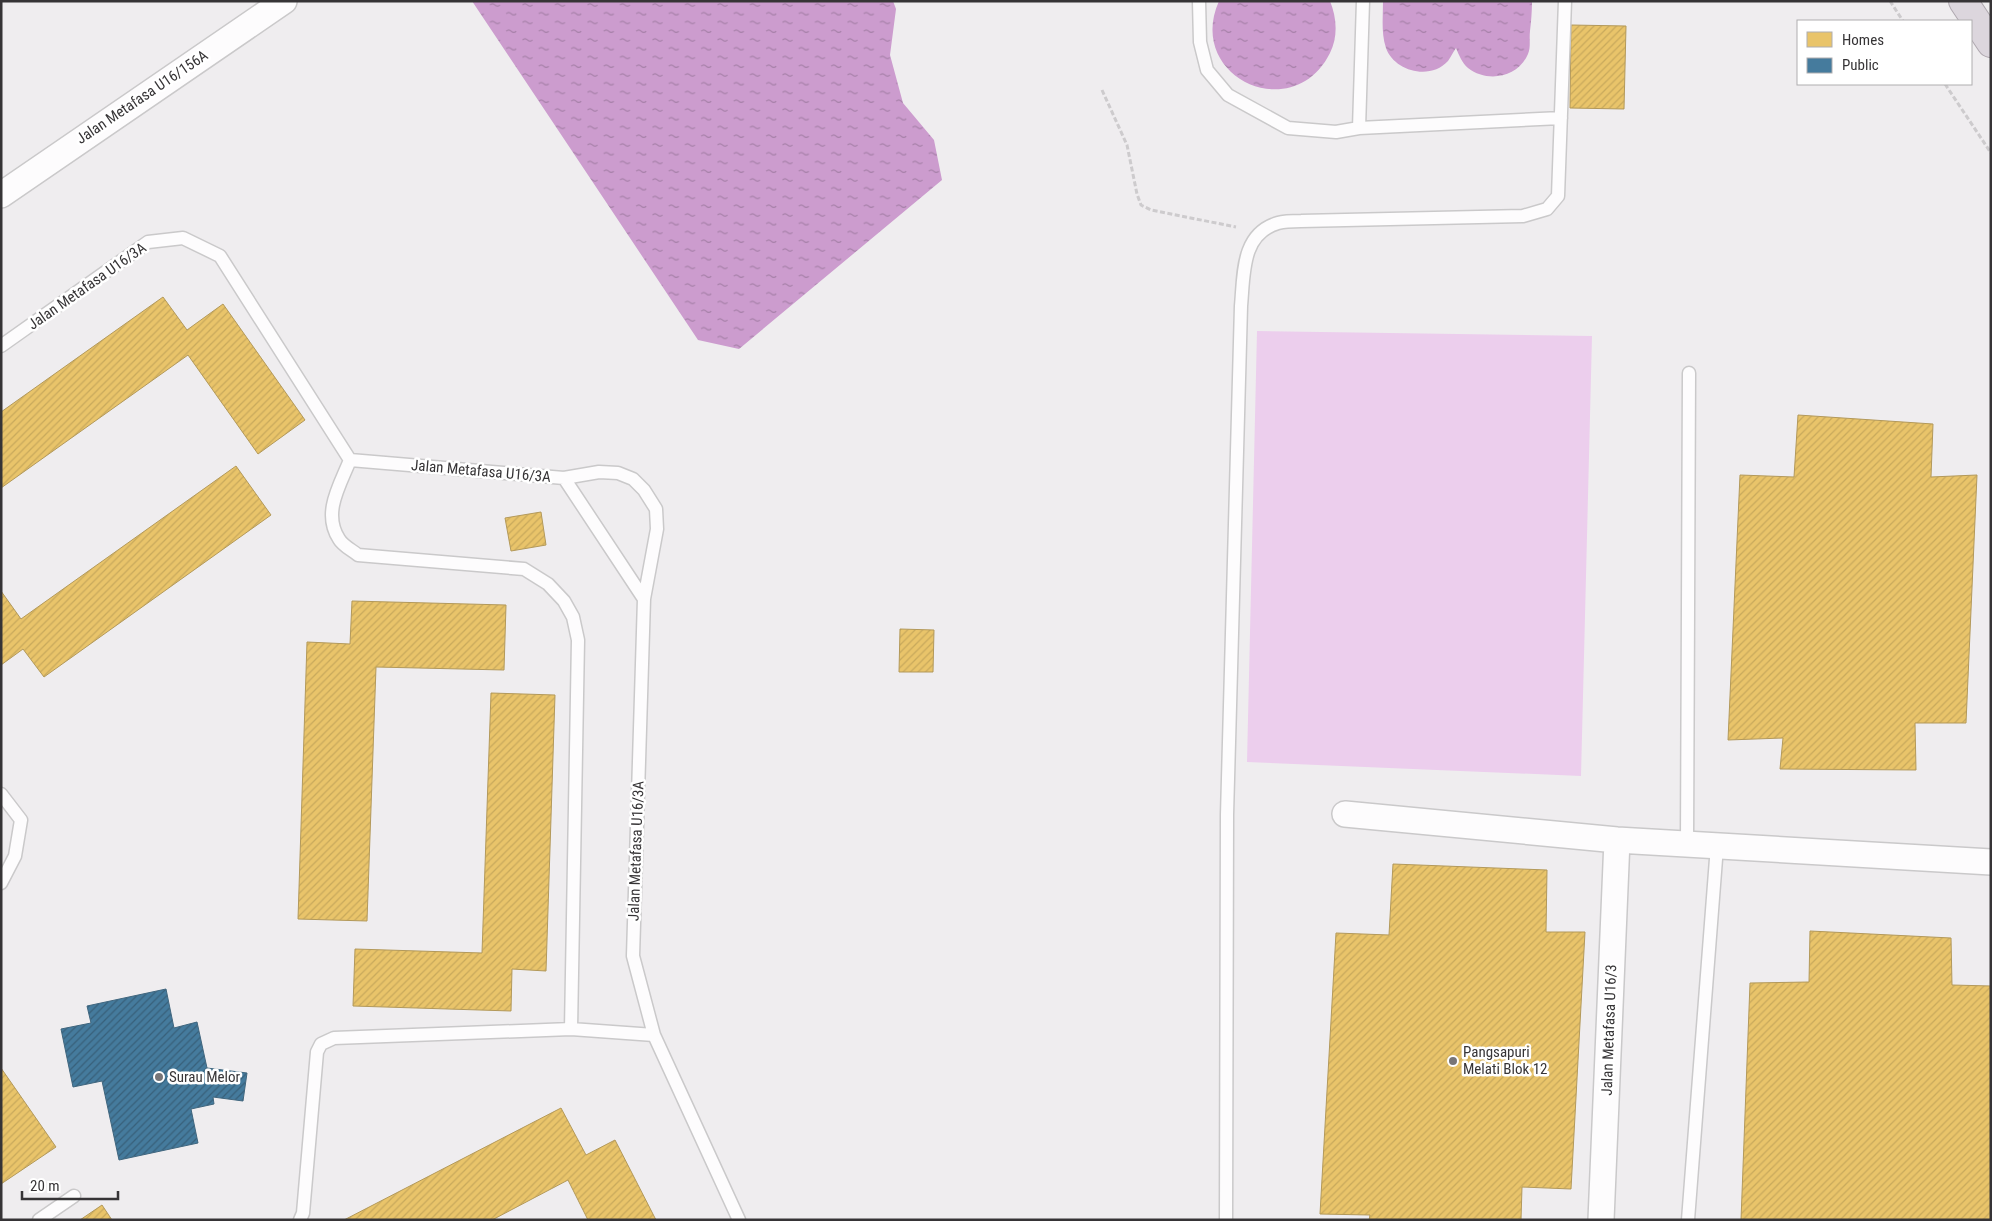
<svg xmlns="http://www.w3.org/2000/svg" width="1992" height="1221" viewBox="0 0 1992 1221" font-family="'Roboto Condensed',sans-serif">
<style>
.grass{fill:#ecceed}
.water{fill:url(#water-ripples)}
.homes{fill:url(#homes-hatch);stroke:#b3995a}
.public{fill:url(#public-hatch);stroke:#40667e}
.lines{fill:none;stroke-linecap:round;stroke-linejoin:round}
.lane-casing{stroke:#cac9ca;stroke-width:15}
.street-casing{stroke:#cac9ca;stroke-width:28}
.highway-casing{stroke:#afa8af;stroke-width:30}
.path{stroke:#cdcbcd;stroke-width:3;stroke-dasharray:5 2.5;stroke-linecap:butt}
.lane{stroke:#fdfcfd;stroke-width:12}
.street{stroke:#fdfcfd;stroke-width:25}
.highway{stroke:#dcd6dd;stroke-width:28}
.poi-dot{fill:#777577;stroke:#fff;stroke-width:2}
.labels{text-anchor:middle;stroke-width:5;stroke-linejoin:round;paint-order:stroke}
.street-label{font-size:15px;fill:#363436;stroke:#fff}
.poi-label{font-size:15px;fill:#363436;stroke:#fff;text-anchor:start}
</style>
<defs>
<pattern id="water-ripples" width="26" height="14" patternUnits="userSpaceOnUse" patternTransform="scale(1.25)"><rect width="26" height="14" fill="#cc9cce"/><path d="M2 4q2-2 4 0t4 0M15 11q2-2 4 0t4 0" fill="none" stroke="#a680a8"/></pattern>
<pattern id="homes-hatch" width="6" height="6" patternUnits="userSpaceOnUse" patternTransform="scale(1.25)"><rect width="6" height="6" fill="#e9c46a"/><path d="M-1 1l2-2M0 6l6-6M5 7l2-2" fill="none" stroke="#c8a95c"/></pattern>
<pattern id="public-hatch" width="6" height="6" patternUnits="userSpaceOnUse" patternTransform="scale(1.25)"><rect width="6" height="6" fill="#457b9d"/><path d="M-1 1l2-2M0 6l6-6M5 7l2-2" fill="none" stroke="#38607a"/></pattern>
</defs>
<rect width="100%" height="100%" fill="#efedef"/>
<path class="grass" d="M1257 331 1592 336 1581 776 1247 762Z"/>
<path class="water" d="M472 1H893L896 9 890 55 903 103 934 140 942 180 739 349 698 340Z
M1219 1H1330C1337 18 1338 37 1330 53 1293 127 1185 77 1219 1Z
M1383 1H1532C1532 11 1531 24 1530 31 1529 40 1531 46 1528 54 1518 78 1487 83 1468 68 1462 63 1459 55 1456 48 1453 52 1451 57 1448 61 1430 81 1394 71 1386 48 1381 33 1383 17 1383 1Z"/>
<path class="homes" d="M1571 25 1626 26 1624 109 1570 108Z
M163 297 187 330 223 304 305 420 258 454 188 355 1 488V412Z
M1798 415 1933 424 1931 477 1977 475 1966 723H1915L1916 770 1780 769 1783 738 1728 740 1740 475 1794 477Z
M236 466 271 515 44 677 23 649 1 665V591L21 619Z
M541 512 546 545 511 551 505 518Z
M352 601 506 605 504 670 376 667 367 921 298 919 307 642 350 644Z
M900 629 934 630 933 672H899Z
M491 693 555 695 546 971 512 969 511 1011 353 1006 355 949 482 953Z
M1393 864 1547 870 1546 932H1585L1571 1189 1522 1187 1521 1220H1369L1370 1215 1320 1214 1336 933 1389 935Z
M1810 931 1951 938 1952 985 1991 986V1220H1741L1750 983 1809 982Z
M1 1068 56 1147 1 1184Z
M561 1108 586 1155 615 1140 656 1220H588L568 1180 492 1220H344Z
M102 1205 112 1220H80Z"/>
<path class="public" d="M166 989 174 1028 197 1022 207 1068 247 1073 243 1101 213 1097 214 1104 191 1109 198 1143 119 1160 102 1081 73 1087 61 1029 91 1023 87 1006Z"/>
<g class="lines">
<defs>
<path id="lane" d="M1199 1 1200 42 1207 70 1228 95 1288 128 1336 132 1359 128 1561 118
M1359 128 1363 1
M1 346 148 242 183 238 220 256 350 460 564 478 644 599 633 956 654 1035 739 1220
M350 460C340 485 322 513 339 539 343 546 352 550 358 555L524 569 548 584 564 601 573 617 578 640 571 1029
M564 478 599 472 618 473 633 479 644 490 656 509 657 529 644 599
M1 794 21 820 15 856 1 883
M1687 844 1689 373
M39 1220 74 1196
M300 1220 303 1213 317 1052 321 1044 334 1038 571 1029 654 1035
M1226 1220 1227 815 1241 306C1244 274 1241 234 1278 223 1285 221 1294 221 1301 221L1523 216 1547 209 1558 196 1565 1
M1688 1220 1717 846"/>
<path id="street" d="M1 195 284 1
M1345 814 1617 840 1991 862
M1601 1220 1617 840"/>
<path id="highway" d="M1963 1 1991 43"/>
</defs>
<use href="#lane" class="lane-casing"/>
<use href="#street" class="street-casing"/>
<use href="#highway" class="highway-casing"/>
<path class="path" d="M1890 1 1903 21
M1945 84 1991 153
M1102 90 1127 145 1137 194 1141 205 1151 210 1236 227"/>
<use href="#lane" class="lane"/>
<use href="#street" class="street"/>
<use href="#highway" class="highway"/>
</g>
<g class="poi-dot">
<circle cx="1453" cy="1061" r="5"/>
<circle cx="159" cy="1077" r="5"/>
</g>
<g class="labels">
<g class="street-label">
<text transform="translate(142 97) rotate(-34)" y="5">Jalan Metafasa U16/156A</text>
<text transform="translate(87 286) rotate(-35)" y="5">Jalan Metafasa U16/3A</text>
<text transform="translate(481 471) rotate(5)" y="5">Jalan Metafasa U16/3A</text>
<text transform="translate(636 851) rotate(-88)" y="5">Jalan Metafasa U16/3A</text>
<text transform="translate(1609 1030) rotate(-88)" y="5">Jalan Metafasa U16/3</text>
</g>
<g class="poi-label">
<text x="1463" y="1057">Pangsapuri<tspan x="1463" dy="17">Melati Blok 12</tspan></text>
<text x="169" y="1082">Surau Melor</text>
</g>
</g>
<rect width="1992" height="1221" fill="none" stroke="#363436" stroke-width="5"/>
<rect x="1797" y="20" width="175" height="65" fill="#ffffff" stroke="#afaeaf"/>
<rect x="1807" y="32" width="25" height="15" fill="#e9c46a" stroke="#afaeaf"/>
<text x="1842" y="45" font-size="15" fill="#363436">Homes</text>
<rect x="1807" y="58" width="25" height="15" fill="#457b9d" stroke="#afaeaf"/>
<text x="1842" y="70" font-size="15" fill="#363436">Public</text>
<path d="M22 1191v8h96v-8" fill="none" stroke="#363436" stroke-width="2.5"/>
<text x="30" y="1191" font-size="15" fill="#363436" stroke="#ffffff" stroke-width="4" paint-order="stroke">20 m</text>
</svg>
